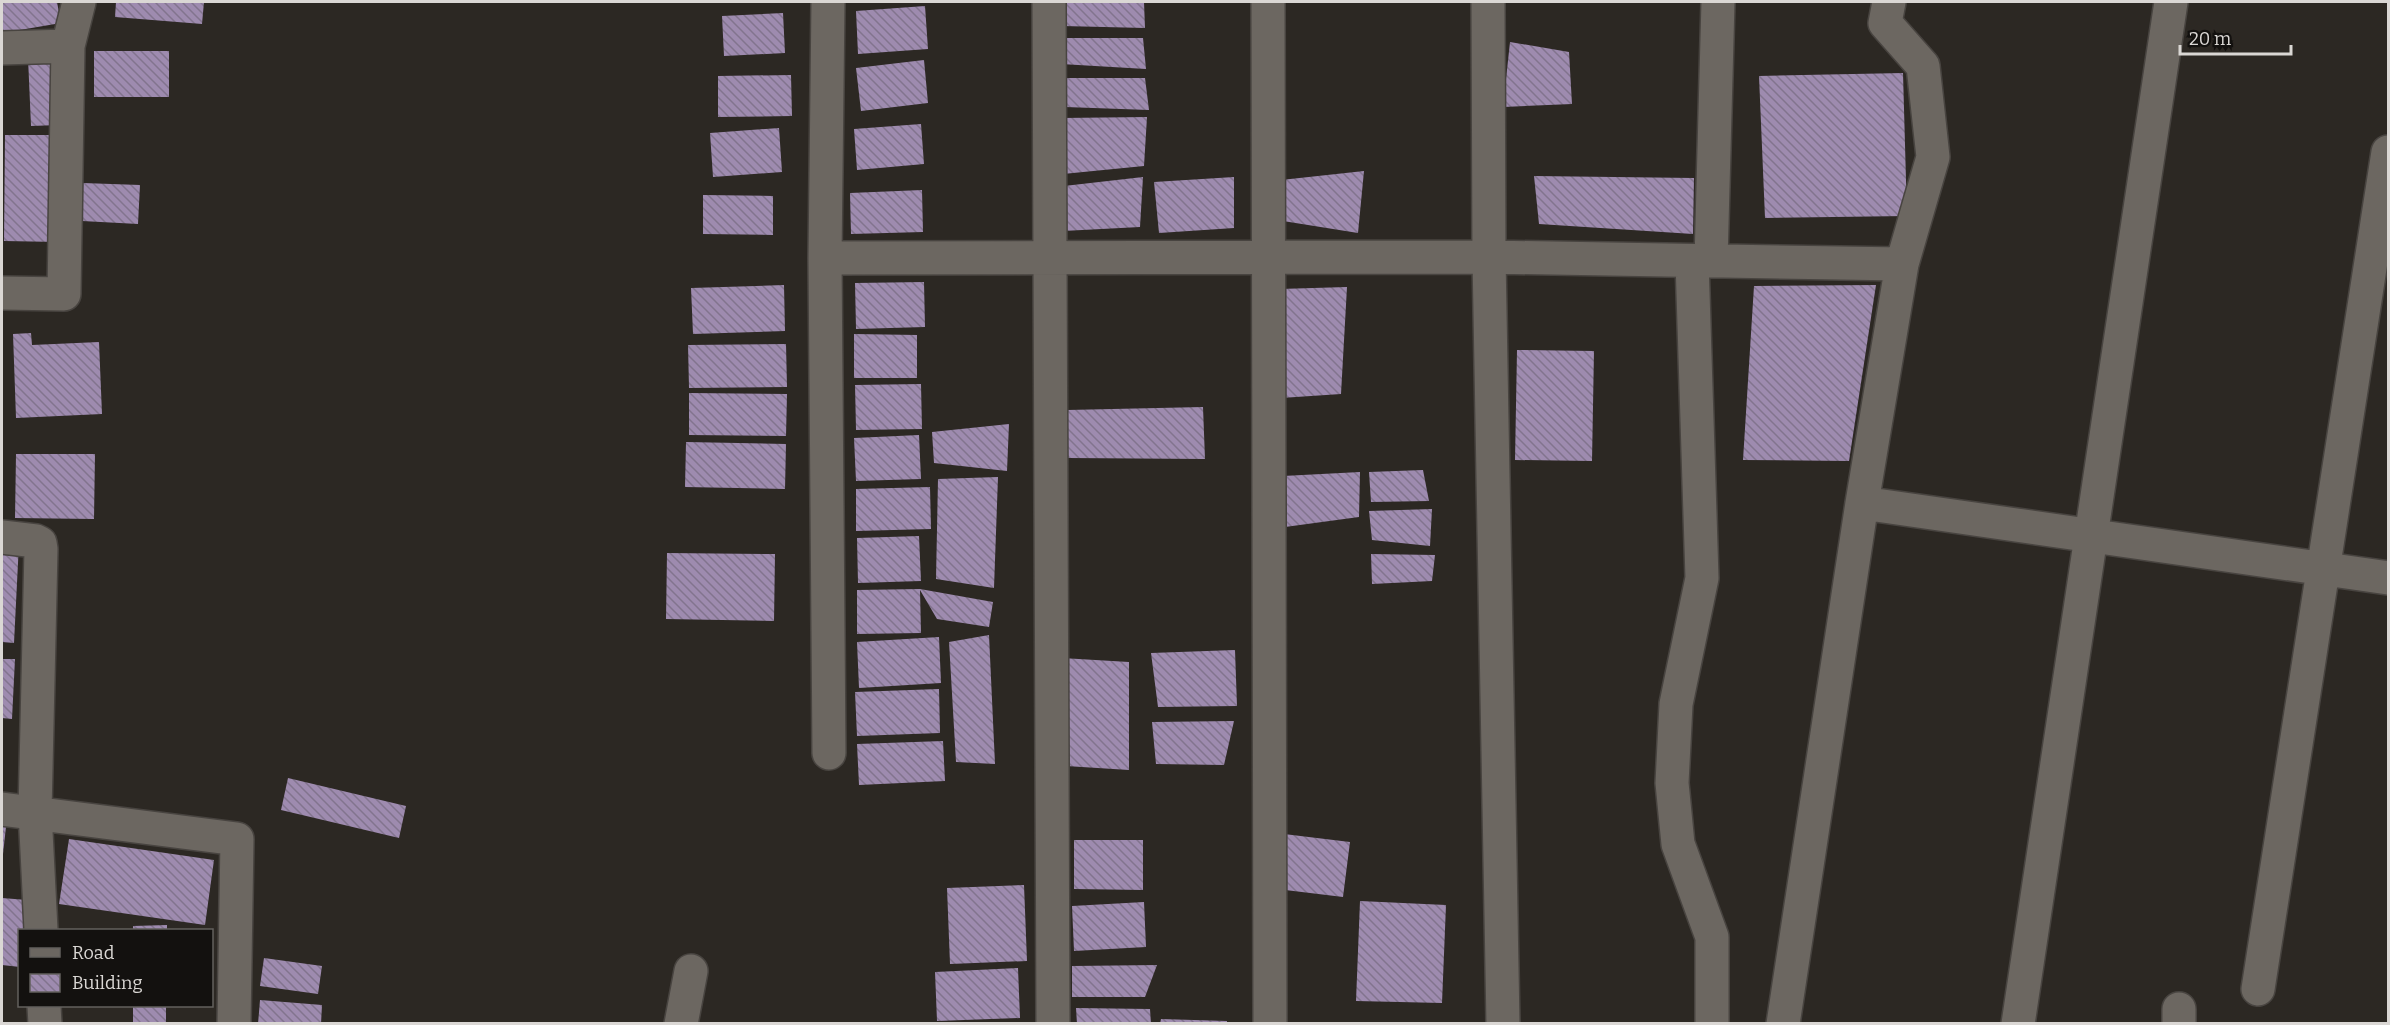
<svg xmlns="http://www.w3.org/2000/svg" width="2390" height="1025" viewBox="0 0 2390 1025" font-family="Bitter,serif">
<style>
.building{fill:url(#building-back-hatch)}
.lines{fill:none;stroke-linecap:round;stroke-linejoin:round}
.minor-casing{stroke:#484440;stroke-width:36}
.minor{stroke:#6c6761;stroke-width:33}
</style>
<defs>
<pattern id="building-back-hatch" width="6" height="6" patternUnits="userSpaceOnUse" patternTransform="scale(1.5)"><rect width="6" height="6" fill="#9e8baf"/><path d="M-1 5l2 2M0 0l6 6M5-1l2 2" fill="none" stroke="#82748e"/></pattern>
</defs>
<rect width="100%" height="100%" fill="#2c2823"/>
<path class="building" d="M2 2H57L61 23 2 33Z
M116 2H204L202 24 115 17Z
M1063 2H1144L1145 28 1062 26Z
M925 6 928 49 858 54 856 11Z
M783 13 785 53 724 56 722 16Z
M1060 38H1143L1146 69 1061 64Z
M1510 42 1569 52 1572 104 1503 107Z
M94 51H169V97H94Z
M56 56 59 125 31 126 28 58Z
M924 60 928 103 861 111 856 68Z
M1903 73 1907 216 1765 218 1759 76Z
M791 75 792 116 718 117V76Z
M1065 78H1145L1149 110 1065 107Z
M1147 117 1144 166 1063 174 1061 118Z
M921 124 924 164 857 170 854 129Z
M779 128 782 172 713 177 710 133Z
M5 135H60L58 242 4 241Z
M1364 171 1358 233 1283 221 1281 180Z
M1534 176 1694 178 1693 234 1539 224Z
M1143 177 1140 227 1063 231 1064 186Z
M1234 177V228L1159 233 1154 182Z
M83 183 140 185 138 224 82 221Z
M922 190 923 232 851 234 850 193Z
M703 195 773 196V235L703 234Z
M924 282 925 327 856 329 855 283Z
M784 285 785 331 693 334 691 288Z
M1876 285 1849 461 1743 460 1754 286Z
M1347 287 1341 394 1281 398 1279 289Z
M31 333 32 345 99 342 102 414 16 418 13 334Z
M854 334 917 335V378H854Z
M786 344 787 387 689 388 688 345Z
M1517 350 1594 351 1592 461 1515 460Z
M921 384 922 429 856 430 855 385Z
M689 393 787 394 786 436 689 435Z
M1203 407 1205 459 1068 458 1067 410Z
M1009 424 1007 471 934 463 932 432Z
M919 435 921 479 856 481 854 438Z
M686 442 786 444 785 489 685 487Z
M16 454H95L94 519 15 518Z
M1423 470 1429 501 1371 502 1369 472Z
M1360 472 1359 517 1285 527 1283 476Z
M998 477 994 588 936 579 938 479Z
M930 487 931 529 856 531V489Z
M1432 509 1430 546 1372 540 1369 511Z
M919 536 921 581 858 583 857 538Z
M2 542 19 543 14 643 2 642Z
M667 553 775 554 774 621 666 619Z
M1371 554 1435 555 1432 581 1372 584Z
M920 589 993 602 989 627 937 619 920 590 921 633 857 634V590Z
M989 635 995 764 956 762 949 642Z
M939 637 941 683 859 688 857 642Z
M1235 650 1237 706 1158 707 1151 653Z
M1062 658 1129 662V770L1066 766Z
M2 659H15L12 719 2 718Z
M939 689 940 733 857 736 855 692Z
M1234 721 1224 765 1156 764 1152 722Z
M943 741 945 781 859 785 857 744Z
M288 778 406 806 399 838 281 810Z
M2 826 6 827 3 854H2Z
M1284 834 1350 842 1343 897 1277 889Z
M69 839 214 860 205 925 59 904Z
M1074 840H1143V890L1074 889Z
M1024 885 1027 961 950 964 947 888Z
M2 898 27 900 24 930H20V967L2 965Z
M1360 901 1446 905 1442 1003 1356 1001Z
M1144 902 1146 947 1074 951 1072 906Z
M167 925V930H133V926Z
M264 958 322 966 318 994 260 986Z
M1157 965 1145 997H1072V966Z
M1018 968 1020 1018 937 1021 935 972Z
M260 1000 322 1005 321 1024H258Z
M133 1006H166V1024H133Z
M1076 1008 1150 1009 1151 1024H1077Z
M1161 1019 1227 1021V1024H1160Z"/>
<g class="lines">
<defs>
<path id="minor" d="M828 2 825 258 829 753
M1049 2 1053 1024
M1268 2 1270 1024
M1488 2 1489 257 1503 1024
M2 48 68 46
M825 258 1489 257 1902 264
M1692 261 1702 578 1676 704 1672 783 1678 844 1712 937V1024
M1711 261 1718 2
M2 293 64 294 68 46 79 2
M1862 503 2388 578
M2 537 36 541 40 543 41 549 35 812 41 930
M2 809 237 839 234 1024
M2258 989 2388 152
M44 1006 45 1024
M2179 1009V1024
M681 1024 691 971
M1783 1024 1862 503 1902 264 1933 157 1923 66 1885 23 1889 2
M2018 1024 2171 2"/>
</defs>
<use href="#minor" class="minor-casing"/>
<use href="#minor" class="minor"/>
</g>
<rect width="2390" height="1025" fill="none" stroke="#dad7d4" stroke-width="6"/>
<rect x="18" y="929" width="195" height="78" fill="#13110f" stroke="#63605e" stroke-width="1.5"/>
<rect x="30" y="948" width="30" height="9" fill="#6c6761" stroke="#63605e" stroke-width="1.5"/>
<text x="72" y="959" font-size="18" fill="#dad7d4">Road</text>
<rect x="30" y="974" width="30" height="18" fill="url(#building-back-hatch)" stroke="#63605e" stroke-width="1.5"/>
<text x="72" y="989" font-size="18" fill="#dad7d4">Building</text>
<path d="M2180 45v9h111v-9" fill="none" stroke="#dad7d4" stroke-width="3"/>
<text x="2189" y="45" font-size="18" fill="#dad7d4" stroke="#13110f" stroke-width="4.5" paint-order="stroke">20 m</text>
</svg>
